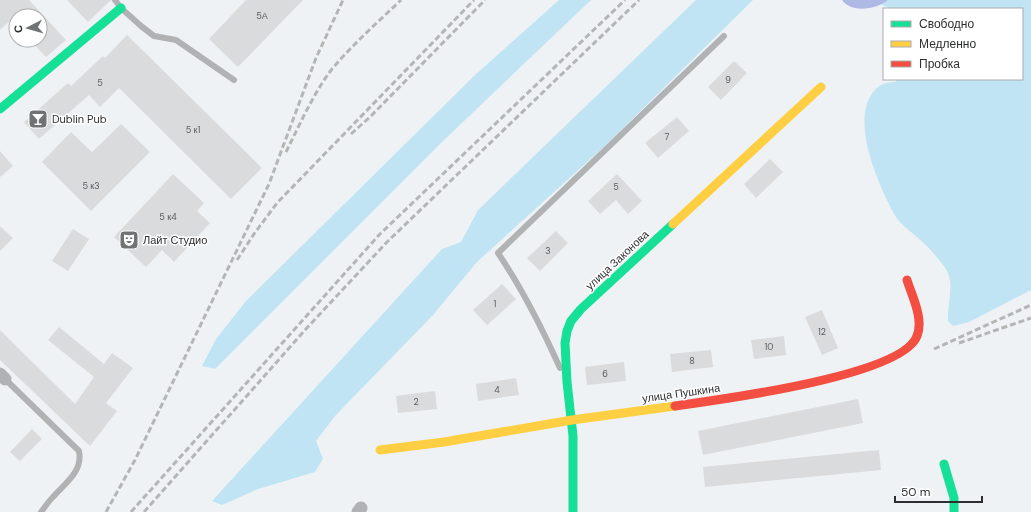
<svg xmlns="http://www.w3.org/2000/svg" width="1031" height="512" viewBox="0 0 1031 512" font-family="'DM Sans',sans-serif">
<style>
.green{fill:#c0e4f3}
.water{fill:#afb9e5}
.building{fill:#d9dbdd}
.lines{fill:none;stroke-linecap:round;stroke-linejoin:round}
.lane{stroke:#b1b2b3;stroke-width:6}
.street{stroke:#b1b2b3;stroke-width:13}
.fast{stroke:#16e098;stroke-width:9}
.slow{stroke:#ffcf43;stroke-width:9}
.jam{stroke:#f24e42;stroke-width:9}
.rail{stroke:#b4b6b6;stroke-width:3;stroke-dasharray:6 3;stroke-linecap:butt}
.labels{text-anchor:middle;stroke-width:3;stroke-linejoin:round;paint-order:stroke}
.number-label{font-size:9px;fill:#585a5c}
.poi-label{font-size:11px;fill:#2c2e2f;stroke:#fff;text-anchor:start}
.street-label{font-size:11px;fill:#2c2e2f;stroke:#fff}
</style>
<rect width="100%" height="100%" fill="#eff2f4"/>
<path class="green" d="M559 0H591L443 141 215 369 202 366 216 339 246 301 474 76Z
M696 0H753L607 144 477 262 433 315 335 416 316 441 323 459 315 472 258 489 222 505 212 501 442 249 461 242 478 210Z
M888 0H1031V290L969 322 953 326 948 321C947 304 954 289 948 273 944 264 926 244 918 238 913 233 905 228 900 222 895 217 892 210 889 204 875 176 848 112 878 87 883 83 890 82 896 82V79H1022V9H890L889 8 880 4Z"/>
<path class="water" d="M842 0H888C877 9 852 14 842 0Z"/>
<path class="building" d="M0 0H29L66 40 46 57 30 40H40V16H16V25L11 20 0 30Z
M67 0H111L88 22Z
M246 0H303L238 67 209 39Z
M127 35 262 168 231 199 119 88 100 107 89 95 39 139 24 122 68 83 71 86 103 56 105 58Z
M734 61 747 73 721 100 708 87Z
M677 117 689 131 658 158 645 143Z
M121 124 150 152 91 211 42 162 71 132 92 152Z
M0 151 13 166 0 177Z
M770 159 783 172 756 198 744 184Z
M173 174 204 203 197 211 210 223 174 262 162 250 146 267 114 237Z
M617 174 642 201 628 214 616 200 600 214 588 201Z
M0 226 13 238 0 251Z
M73 229 89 239 68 271 52 261Z
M556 231 568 243 540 271 527 258Z
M502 284 516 299 487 325 473 310Z
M822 310 838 348 822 355 805 317Z
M59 327 104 364 112 353 133 368 106 403 117 411 90 446 0 360V330L75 404 94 377 48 340Z
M784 336 786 355 754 359 751 340Z
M711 350 713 367 672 372 670 354Z
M624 362 626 381 587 385 585 367Z
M516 378 519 395 478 401 476 384Z
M435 391 437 409 398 413 396 396Z
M858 399 863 423 703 455 698 431Z
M32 429 42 439 20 461 10 452Z
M879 450 881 470 705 487 703 467Z"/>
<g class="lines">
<path class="lane" d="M115 0 121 8 141 26 154 36 176 40 234 80
M560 368C542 328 523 290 498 253L724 36
M5 379 79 451C83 472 65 483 53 497 48 502 45 507 41 512"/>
<path class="street" d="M0 374 5 379
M358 512 361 508"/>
<path class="fast" d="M0 109 121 8
M944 464 954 498V512
M573 512V436L567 382 565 343 567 331 571 321 581 309 673 224"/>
<path class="slow" d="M673 224 821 87
M380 450 444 442 572 420 675 406"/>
<path class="jam" d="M675 406C718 400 902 376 917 336 924 319 912 296 907 280"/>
<path class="rail" d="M351 134 370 117 485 0
M286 152C300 124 313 94 332 69 353 44 378 22 401 0
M237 260 254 234 277 203 474 0
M959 343 1031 318
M934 349 1031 305
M106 512 135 460 269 184 316 58 343 0
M131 512 379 235 625 0
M144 512 305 330 387 242 639 0"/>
</g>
<defs>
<symbol id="bar-square" viewBox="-11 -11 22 22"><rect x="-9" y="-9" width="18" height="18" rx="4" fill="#707374" stroke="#fff"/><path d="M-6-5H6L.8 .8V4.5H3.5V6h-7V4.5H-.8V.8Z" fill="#fff"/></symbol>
<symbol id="theatre-square" viewBox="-11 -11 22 22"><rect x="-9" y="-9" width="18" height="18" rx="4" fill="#707374" stroke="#fff"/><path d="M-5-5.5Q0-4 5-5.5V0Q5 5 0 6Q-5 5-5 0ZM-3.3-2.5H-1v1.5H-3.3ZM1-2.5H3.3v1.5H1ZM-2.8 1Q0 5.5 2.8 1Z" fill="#fff"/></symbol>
</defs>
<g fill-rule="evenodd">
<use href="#bar-square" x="27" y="108" width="22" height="22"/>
<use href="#theatre-square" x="118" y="229" width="22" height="22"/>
</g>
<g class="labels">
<g class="number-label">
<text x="262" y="19">5А</text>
<text x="728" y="83">9</text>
<text x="100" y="86">5</text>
<text x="193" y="133">5 к1</text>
<text x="667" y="140">7</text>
<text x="91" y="189">5 к3</text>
<text x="616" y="190">5</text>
<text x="168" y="220">5 к4</text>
<text x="548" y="254">3</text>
<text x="495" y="307">1</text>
<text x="822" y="335">12</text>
<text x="769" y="350">10</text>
<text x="692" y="364">8</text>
<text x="605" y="377">6</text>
<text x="497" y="393">4</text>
<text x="416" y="405">2</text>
</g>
<g class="poi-label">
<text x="52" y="123">Dublin Pub</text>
<text x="143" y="244">Лайт Студио</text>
</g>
<g class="street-label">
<text transform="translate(617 260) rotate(-43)" y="4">улица Законова</text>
<text transform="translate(681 393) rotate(-8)" y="4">улица Пушкина</text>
</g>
</g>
<rect x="883" y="8" width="140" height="72" fill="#ffffff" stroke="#ababac"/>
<rect x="891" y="21" width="20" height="6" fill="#16e098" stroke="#ababac"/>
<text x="919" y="28" font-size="12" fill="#2c2e2f">Свободно</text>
<rect x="891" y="41" width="20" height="6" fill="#ffcf43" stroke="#ababac"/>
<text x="919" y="48" font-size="12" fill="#2c2e2f">Медленно</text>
<rect x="891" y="61" width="20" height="6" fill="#f24e42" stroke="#ababac"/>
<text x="919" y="68" font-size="12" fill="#2c2e2f">Пробка</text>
<g transform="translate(28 28) rotate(264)"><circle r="19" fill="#ffffff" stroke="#ababac"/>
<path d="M0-3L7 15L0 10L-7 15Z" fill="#707374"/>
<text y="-6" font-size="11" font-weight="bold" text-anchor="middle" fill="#2c2e2f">С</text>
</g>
<path d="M895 496v6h87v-6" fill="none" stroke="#2c2e2f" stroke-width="2"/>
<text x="901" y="496" font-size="12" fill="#2c2e2f" stroke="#ffffff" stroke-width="3" paint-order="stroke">50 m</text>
</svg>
